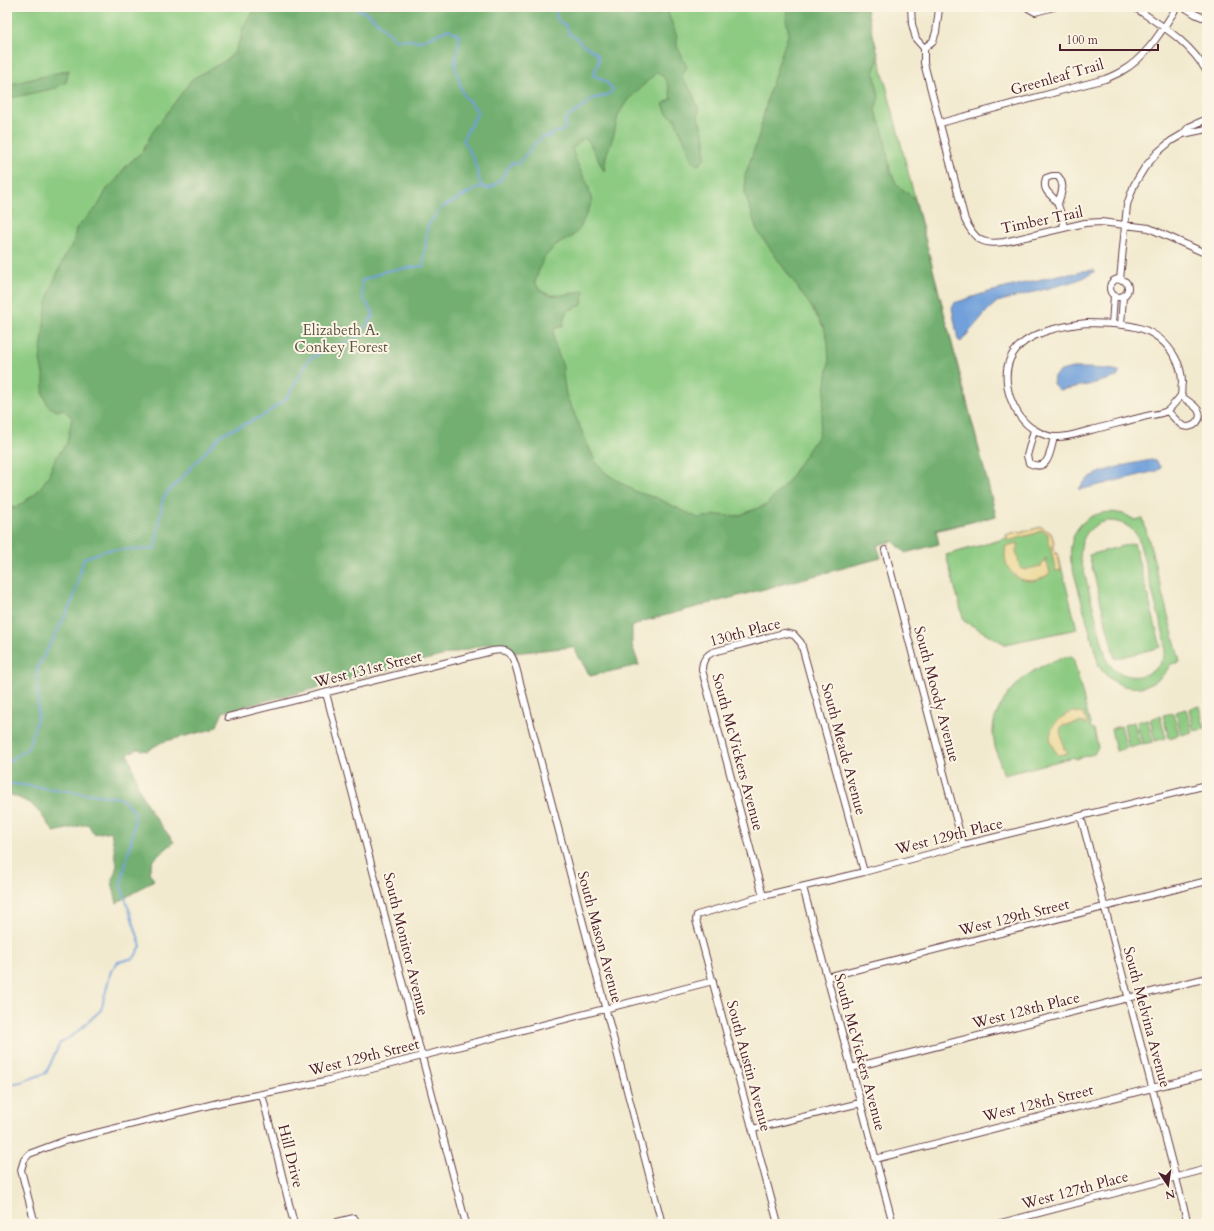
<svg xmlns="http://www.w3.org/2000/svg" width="1214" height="1231" viewBox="0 0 1214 1231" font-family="Cardo,serif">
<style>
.green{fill:#8dcb82;stroke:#6c7556;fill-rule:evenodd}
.forest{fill:#72af70;stroke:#5e674e}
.sand{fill:#eeda9e;stroke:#9c7c64}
.water{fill:#71a0da;stroke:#5e6082}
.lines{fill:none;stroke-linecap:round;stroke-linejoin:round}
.stream{stroke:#71a0da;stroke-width:2}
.street-casing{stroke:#633d44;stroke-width:8}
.street{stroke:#fff;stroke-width:6}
.labels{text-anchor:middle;stroke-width:4;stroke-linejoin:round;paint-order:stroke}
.street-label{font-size:15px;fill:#4a1f2b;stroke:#fcf5e5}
.park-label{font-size:15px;fill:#5e5345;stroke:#fcf5e5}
</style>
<rect width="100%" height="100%" fill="#fcf5e5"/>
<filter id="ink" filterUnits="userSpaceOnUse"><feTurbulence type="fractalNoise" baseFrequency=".025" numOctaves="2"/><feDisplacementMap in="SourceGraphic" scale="8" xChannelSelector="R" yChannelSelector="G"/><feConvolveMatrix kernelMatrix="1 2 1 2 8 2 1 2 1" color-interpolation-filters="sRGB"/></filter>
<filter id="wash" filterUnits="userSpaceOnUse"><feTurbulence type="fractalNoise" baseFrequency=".012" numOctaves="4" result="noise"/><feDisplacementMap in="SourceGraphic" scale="16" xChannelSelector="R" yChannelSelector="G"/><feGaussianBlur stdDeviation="0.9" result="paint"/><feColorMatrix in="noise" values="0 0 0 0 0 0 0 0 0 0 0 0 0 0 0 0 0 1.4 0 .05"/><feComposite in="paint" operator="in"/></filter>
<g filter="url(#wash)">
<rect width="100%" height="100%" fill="#f2eacf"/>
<path class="green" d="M7 7H866L996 516 759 574 7 767Z
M1112 512 1124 514 1135 520 1143 518 1180 662 1171 664C1154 695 1117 695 1099 666L1071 562C1067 534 1083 512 1112 512ZM1108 521C1121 521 1131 526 1138 537L1165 640C1170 675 1127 690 1107 661L1081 560C1078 541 1088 524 1108 521Z
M1041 527 1051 533 1054 543 1053 544 1055 554H1058L1077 629 1005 644 964 621 946 555 1007 538 1006 535 1019 531 1020 533Z
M1134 543 1161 647 1115 659 1089 555Z
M1070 656 1073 657 1091 728 1094 729 1098 747 1094 754 1075 759 1074 757 1004 775C999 761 993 745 993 730 994 704 1021 676 1044 665 1052 661 1061 658 1070 656Z
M1199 706 1205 729 1194 731 1189 709Z
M1186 709 1192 732 1181 735 1176 712Z
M1173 713 1179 735 1169 738 1163 715Z
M1160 716 1166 738 1155 741 1150 719Z
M1147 719 1153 742 1142 744 1137 722Z
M1134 722 1140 745 1129 748 1124 725Z
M1121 726 1127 748 1116 751 1111 729Z"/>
<path class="forest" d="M258 7H290L304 10 318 7H666L677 37V46L687 67 681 76 693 94 699 110 698 118 705 138V159L699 165 691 161 686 144 674 118 667 114 663 104 671 99C669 86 668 79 657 72L627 101 618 115 614 134 606 156 604 171 589 142 584 138 572 149 576 161 588 185 592 202 580 228 572 237 556 245 543 259 535 282C544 302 566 295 584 290L582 305 567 311 564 318 563 326 554 329V342L563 367V375L566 395 595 461 607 474 636 492 657 498 698 518 717 515 737 516 766 505 788 481 819 434 829 362 828 342 824 328 812 308 757 230 745 193V176L758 138 769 93 783 49 789 33 786 20 788 7H866L879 58 874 70 879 97 875 110 883 131 890 170 897 185 915 199 996 516 936 530 939 544 905 553 893 541 877 545 881 558 644 621 632 627V645L639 665 590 676 573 647 513 653 507 647 496 642 223 712 217 726 213 729 162 742 147 751 137 749 128 754 140 791 151 812 174 842 153 860 149 872 154 880 117 903 112 883 117 865 111 831 94 834 88 824 54 832 40 813 30 803 7 793V508L17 507 36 493 48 477 55 459 67 443 72 418 63 409 57 411 48 406 43 393 44 379 40 360 46 307 53 283 62 262 74 241 76 228 98 206 107 189 117 179 127 165 143 151 152 133 192 79 225 61 234 53 241 38 243 28 250 16Z
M69 70 66 82 56 88 7 99V85Z"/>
<path class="sand" d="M1041 527 1051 533 1054 543 1053 544 1055 554H1058L1061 570 1056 571 1048 539V534L1041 530 1037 533 1008 541 1006 535 1019 531 1020 533Z
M1018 543V547L1016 550 1020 568 1024 570 1041 566 1043 563 1046 562 1045 558H1046L1050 573C1028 592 999 574 1006 546Z
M1074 712 1084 714 1087 724H1085L1082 722 1062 726 1060 730 1064 749 1067 751 1068 753 1059 755C1042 739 1052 717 1074 712Z"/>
<path class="water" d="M1094 270V272L1083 278 1072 282 997 302 988 310 964 338 961 342 958 340 952 308 954 303 985 293 1054 276 1063 274H1075L1082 271Z
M1072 368C1088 368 1104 368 1119 371V374L1117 377 1088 385 1059 390 1053 384 1054 376 1061 371Z
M1152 460 1157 462 1161 468 1156 471 1083 489H1079C1082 485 1084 481 1089 478 1100 470 1137 462 1152 460Z"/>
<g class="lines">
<path class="stream" d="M481 185 484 188 488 189C499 184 505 174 511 163L518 164 534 144 544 136 549 137 555 132 563 131 565 127V120C574 111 586 108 592 98H598L609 94 613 89 604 80 593 75C595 71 599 64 599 59 598 49 581 48 578 39L569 34 567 26 558 21 556 14V7
M7 763 28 748 38 716 37 668 55 636 73 600 84 558 108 550 155 549 163 498 222 434 263 416 287 398 309 359 334 346 358 338 374 314 363 298 361 281 386 271 423 266 428 225 441 208 481 186 474 160 463 139 478 112 463 94 455 65 460 36 449 29 422 41 395 39 369 14 352 7
M7 782V783L121 798 135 812 133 833 121 885 141 946 134 958 118 962 111 971 101 1010 75 1034 60 1043 46 1073 21 1082 7 1085"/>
</g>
</g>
<g filter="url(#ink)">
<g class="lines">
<defs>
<path id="street" d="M911 7 912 24 916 39 924 48V63L965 220C975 240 982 245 1004 242L1085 223 1101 222 1149 228 1207 254
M1028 7V8L1035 12 1054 7
M1134 7C1163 27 1189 41 1207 72
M1184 7 1195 14 1202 17 1207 15
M924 48 933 41 936 32 939 9 938 7
M940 123 1105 79C1110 77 1117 74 1122 71 1147 57 1162 30 1177 7
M1183 134 1189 127 1207 119
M1058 204C1061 192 1066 186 1058 176H1052L1046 178C1041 194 1054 194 1058 205 1061 212 1062 220 1064 227
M1110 288a9 9 0 1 1 18 0a9 9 0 1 1-18 0Z
M1120 280 1127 205 1134 185 1145 167 1158 152 1171 141 1183 134 1207 129
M1087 323C1122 324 1155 322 1175 357 1179 364 1182 374 1182 383 1181 386 1182 391 1181 395 1180 397 1170 409 1167 411 1162 414 1150 415 1143 417 1126 421 1108 426 1091 430 1079 433 1066 438 1055 437 1049 437 1040 433 1035 430 1023 424 1014 409 1010 397 993 341 1043 328 1087 323Z
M1112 324 1114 296
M1121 325 1123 297
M1167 411C1171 414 1179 424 1183 426 1193 430 1204 419 1198 410 1195 405 1185 399 1181 396
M1034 430 1027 456 1029 463C1049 473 1050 452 1054 437
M885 550 963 845
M326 693 466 1224
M228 717 492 651C511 648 512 654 517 671L662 1224
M1081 817 1188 1224
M803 887 893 1224
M763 896 702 670C702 661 705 656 713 652L784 633 794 635 801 643 864 872
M827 977 1207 881
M851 1068 1207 978
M262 1094 294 1224
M753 1129 860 1103
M875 1159 1207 1074
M35 1224 21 1170 24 1160 29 1154 64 1141 222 1102 325 1081 713 981
M329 1224 354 1218 358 1224
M778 1224 696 920 697 915 763 896 864 872 963 845 1207 785
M997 1224 1207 1169"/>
</defs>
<use href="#street" class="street-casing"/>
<use href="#street" class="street"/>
</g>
</g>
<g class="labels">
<g class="street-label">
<text transform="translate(1057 77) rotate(-16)" y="5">Greenleaf Trail</text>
<text transform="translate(1042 220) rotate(-12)" y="5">Timber Trail</text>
<text transform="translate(745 632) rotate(-15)" y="5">130th Place</text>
<text transform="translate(368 669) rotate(-14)" y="5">West 131st Street</text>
<text transform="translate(937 694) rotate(75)" y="5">South Moody Avenue</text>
<text transform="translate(844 749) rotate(75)" y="5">South Meade Avenue</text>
<text transform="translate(738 752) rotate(75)" y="5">South McVickers Avenue</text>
<text transform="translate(949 836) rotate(-14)" y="5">West 129th Place</text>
<text transform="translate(1014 917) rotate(-14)" y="5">West 129th Street</text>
<text transform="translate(600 937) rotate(75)" y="5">South Mason Avenue</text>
<text transform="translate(406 944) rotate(76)" y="5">South Monitor Avenue</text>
<text transform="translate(1026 1010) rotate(-14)" y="5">West 128th Place</text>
<text transform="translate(1147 1017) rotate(75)" y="5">South Melvina Avenue</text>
<text transform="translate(860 1052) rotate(75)" y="5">South McVickers Avenue</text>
<text transform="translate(364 1057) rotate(-14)" y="5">West 129th Street</text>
<text transform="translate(749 1066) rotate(75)" y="5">South Austin Avenue</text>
<text transform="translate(1038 1103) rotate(-14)" y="5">West 128th Street</text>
<text transform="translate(291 1156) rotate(76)" y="5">Hill Drive</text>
<text transform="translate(1075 1190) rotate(-15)" y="5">West 127th Place</text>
</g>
<g class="park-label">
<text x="341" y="335">Elizabeth A.<tspan x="341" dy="17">Conkey Forest</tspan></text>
</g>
</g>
<rect width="1214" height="1231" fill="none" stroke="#fcf5e5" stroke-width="24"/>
<g transform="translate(1168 1185) rotate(167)" stroke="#fcf5e5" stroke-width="3" paint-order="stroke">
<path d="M0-3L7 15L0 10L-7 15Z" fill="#4a1f2b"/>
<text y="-6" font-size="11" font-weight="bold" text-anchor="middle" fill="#4a1f2b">N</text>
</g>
<path d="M1060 44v6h98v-6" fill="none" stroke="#4a1f2b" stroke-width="2"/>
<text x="1066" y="44" font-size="12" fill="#4a1f2b" stroke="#fcf5e5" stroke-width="3" paint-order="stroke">100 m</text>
</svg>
